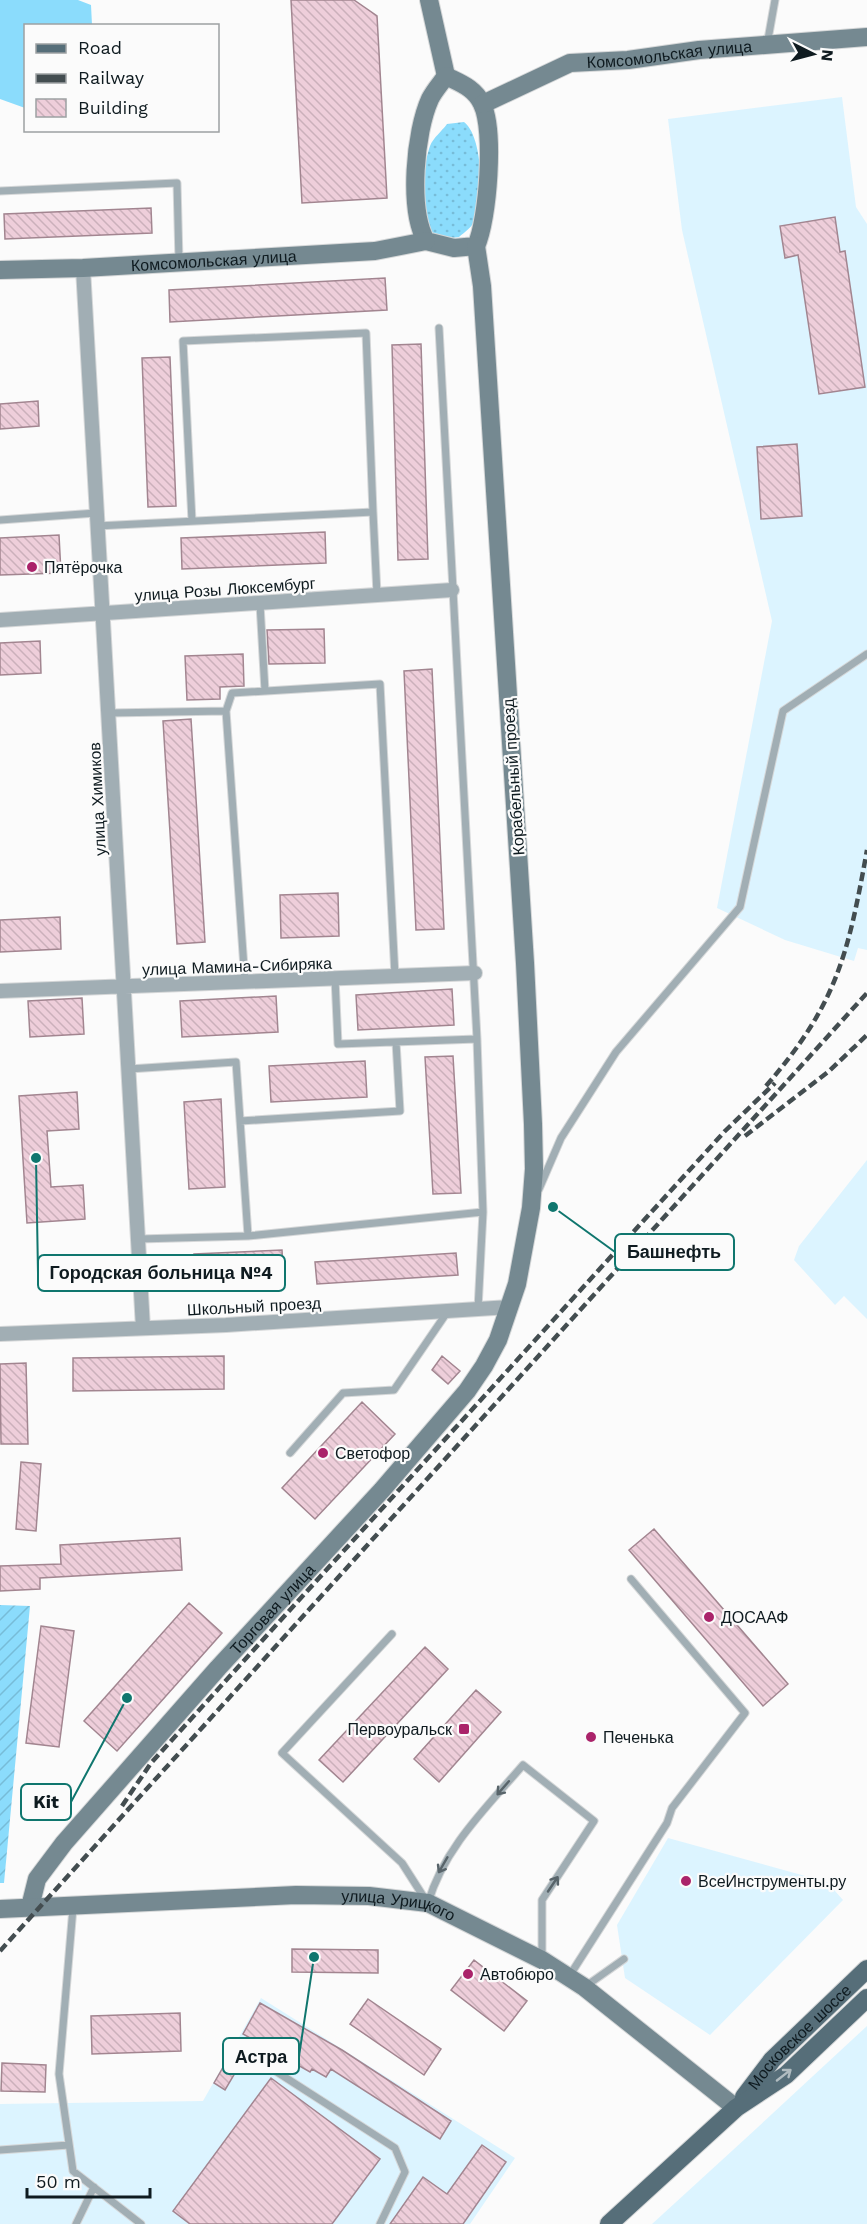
<svg xmlns="http://www.w3.org/2000/svg" width="867" height="2224" viewBox="0 0 867 2224" font-family="'Work Sans',sans-serif">
<style>
.built{fill:#dcf4ff}
.grass{fill:url(#grass-dots)}
.park{fill:#8bdcfc}
.garden{fill:url(#garden-furrows)}
.building{fill:url(#building-back-hatch);stroke:#a28590;stroke-width:1.5}
.lines{fill:none;stroke-linecap:round;stroke-linejoin:round}
.lane-casing{stroke:#d5d7d8;stroke-width:9}
.street-casing{stroke:#d5d7d8;stroke-width:16}
.secondary-casing{stroke:#d5d7d8;stroke-width:20}
.primary-casing{stroke:#d5d7d8;stroke-width:20}
.lane{stroke:#a1aeb4;stroke-width:7}
.street{stroke:#a1aeb4;stroke-width:14}
.secondary{stroke:#758991;stroke-width:18}
.primary{stroke:#566e79;stroke-width:18}
.rail{stroke:#434d50;stroke-width:4.5;stroke-dasharray:9 4.5;stroke-linecap:butt}
.oneway{stroke:#58646a}
.oneway2{stroke:#b1bcc0}
.poi-dot{fill:#aa236a;stroke:#fbfbfb;stroke-width:2}
.labels{text-anchor:middle;stroke-width:4.5;stroke-linejoin:round;paint-order:stroke}
.street-label{font-size:16px;fill:#0f1b20;stroke:#fbfbfb}
.poi-label{font-size:16px;fill:#0f1b20;stroke:#fbfbfb;text-anchor:start}
.leader{fill:none;stroke:#0f766e;stroke-width:2}
.callout-dot{fill:#0f766e;stroke:#fbfbfb;stroke-width:2}
.callout{fill:#fbfbfb;stroke:#0f766e;stroke-width:2}
.callout-label{font-size:18px;text-anchor:middle;font-weight:bold;fill:#0f1b20}
</style>
<defs>
<pattern id="grass-dots" width="8" height="8" patternUnits="userSpaceOnUse" patternTransform="scale(1.5)"><rect width="8" height="8" fill="#8bdcfc"/><path d="M2 2h.1M6 6h.1" fill="none" stroke="#77bcd8" stroke-width="1.8" stroke-linecap="round"/></pattern>
<pattern id="garden-furrows" width="10" height="10" patternUnits="userSpaceOnUse" patternTransform="scale(1.5)"><rect width="10" height="10" fill="#8bdcfc"/><path d="M-1 1l2-2M0 10L10 0M9 11l2-2" fill="none" stroke="#77bcd8"/></pattern>
<pattern id="building-back-hatch" width="6" height="6" patternUnits="userSpaceOnUse" patternTransform="scale(1.5)"><rect width="6" height="6" fill="#eeceda"/><path d="M-1 5l2 2M0 0l6 6M5-1l2 2" fill="none" stroke="#cbb0bb"/></pattern>
</defs>
<rect width="100%" height="100%" fill="#fbfbfb"/>
<path class="built" d="M842 97 856 207 867 224V950L858 948 854 961 785 940 717 908 772 621 682 230 668 119Z
M867 1160V1319L844 1296 835 1305 794 1260 799 1246Z
M668 1838 827 1882 843 1900 710 2035 625 1978 617 1925Z
M261 1998 515 2158 470 2224H0V2104L203 2101Z
M867 2026V2224H652L745 2139Z"/>
<path class="grass" d="M464 122C483 136 484 200 475 220 472 227 465 232 459 237 448 239 438 239 429 231 415 219 424 162 430 146 433 138 442 131 447 124Z"/>
<path class="park" d="M0 0H78L91 5 92 25 26 26 25 108 0 99Z"/>
<path class="garden" d="M0 1605 30 1606 4 1883H0Z"/>
<path class="building" d="M291 0H354L377 16 387 198 302 203Z
M151 208 152 233 5 239 4 214Z
M835 217 840 252 845 251 865 387 819 394 798 255 785 258 780 226Z
M385 278 387 310 170 322 169 290Z
M421 344 428 559 398 560 392 345Z
M170 357 176 506 148 507 142 358Z
M38 401 39 426 0 429V404Z
M797 444 802 516 761 519 757 447Z
M325 532 326 563 182 569 181 538Z
M59 535 61 573 0 575V538Z
M324 629 325 663 269 664 267 630Z
M40 641 41 673 0 675V643Z
M243 654 244 686 220 687V699L187 700 185 656Z
M432 669 444 929 416 930 404 671Z
M191 719 205 942 177 944 163 721Z
M338 893 339 936 281 938 280 895Z
M60 917 61 949 0 952V920Z
M452 989 454 1025 358 1030 356 995Z
M276 996 278 1032 182 1037 180 1001Z
M82 998 84 1034 30 1037 28 1001Z
M453 1056 461 1193 433 1194 425 1057Z
M365 1061 367 1097 271 1102 269 1066Z
M77 1092 79 1129 47 1131 51 1187 83 1185 85 1219 27 1223 19 1096Z
M221 1099 225 1187 189 1189 184 1102Z
M282 1250 284 1286 195 1290 194 1254Z
M456 1253 458 1275 317 1284 315 1262Z
M224 1356V1389L73 1391V1358Z
M442 1356 460 1371 448 1384 432 1370Z
M26 1363 28 1444H1L0 1364Z
M362 1402 395 1434 315 1519 282 1488Z
M21 1462 41 1464 36 1531 16 1529Z
M654 1529 788 1684 763 1706 629 1550Z
M180 1538 182 1570 40 1578V1589L0 1591V1566L61 1564 60 1545Z
M189 1603 222 1633 117 1751 84 1721Z
M41 1626 74 1631 59 1747 26 1743Z
M425 1647 448 1669 343 1782 319 1760Z
M476 1690 501 1712 439 1782 414 1759Z
M292 1949 378 1950V1973L292 1972Z
M474 1960 527 2001 504 2031 451 1990Z
M368 1999 441 2049 424 2075 350 2024Z
M260 2003 342 2050 451 2121 440 2139 331 2069 326 2077 312 2069 310 2072 243 2034Z
M180 2013 181 2051 92 2054 91 2016Z
M233 2050 244 2058 225 2090 214 2083Z
M2 2063 46 2065 45 2092 1 2091Z
M271 2078 380 2159 332 2224H190L173 2211Z
M482 2145 506 2162 463 2224H390L423 2177 447 2194Z"/>
<g class="lines">
<defs>
<path id="lane" d="M767 45 775 0
M0 191 177 183 179 261
M439 328 477 1039 483 1212 478 1309
M373 512 377 594
M0 520 96 513
M97 526 373 512 366 333 183 341 192 521
M260 604 265 691
M108 713 226 711
M335 978 338 1044 477 1039
M245 982 226 711 232 693 380 684 395 976
M129 1069 236 1062 248 1236
M240 1121 400 1111 396 1042
M539 1189 561 1138 616 1052 740 907 783 711 867 654
M139 1239 248 1236 483 1212
M290 1453 343 1393 394 1390 448 1311
M392 1634 282 1753 402 1863 425 1899
M428 1903C444 1848 486 1808 523 1765L594 1821 542 1900V1957
M73 1908 59 2074 73 2171 141 2224
M570 1975 667 1823 672 1808 745 1713 631 1579
M586 1986 624 1959
M266 2065 395 2148 405 2172 380 2224
M0 2150 69 2145
M76 2224 94 2187"/>
<path id="street" d="M83 268 143 1328
M0 620 452 590
M0 991 475 973
M0 1334 226 1325 510 1307"/>
<g id="secondary">
<path d="M429 0 446 76"/>
<path d="M446 76C460 83 475 88 482 104 495 130 488 220 476 246L454 248 426 241C408 209 415 132 430 99 434 91 441 83 446 76Z"/>
<path id="s1" d="M483 104 570 63 628 60 699 50 867 37"/>
<path id="s2" d="M0 270 83 268 375 251 426 241"/>
<path id="s3" d="M30 1907 37 1879 64 1843 218 1668 382 1490 467 1391 484 1366 498 1340 517 1284 531 1208 534 1169 533 1124 525 963 482 286 476 246"/>
<path id="s4" d="M0 1909 296 1895 369 1896 428 1903 542 1960 584 1987 736 2108"/>
</g>
<g id="primary">
<path id="s5" d="M744 2097 772 2060 867 1969"/>
<path d="M609 2224 736 2108 786 2075 867 1998"/>
</g>
</defs>
<use href="#lane" class="lane-casing"/>
<use href="#street" class="street-casing"/>
<use href="#secondary" class="secondary-casing"/>
<use href="#primary" class="primary-casing"/>
<use href="#lane" class="lane"/>
<use href="#street" class="street"/>
<use href="#secondary" class="secondary"/>
<use href="#primary" class="primary"/>
<path class="rail" d="M766 1086C837 1004 848 955 867 850
M745 1136 828 1072 867 1035
M122 1806 151 1763 725 1131 775 1083
M0 1951 867 993"/>
</g>
<defs><path id="oneway-shaft" d="M-6 0H5M1.5-3L5.5 0L1.5 3" fill="none" stroke-width="1.6" stroke-linecap="round" stroke-linejoin="round" transform="scale(1.5)"/></defs>
<g class="oneway">
<use href="#oneway-shaft" transform="translate(503 1788) rotate(131)"/>
<use href="#oneway-shaft" transform="translate(443 1865) rotate(120)"/>
<use href="#oneway-shaft" transform="translate(553 1884) rotate(-56)"/>
</g>
<use class="oneway2" href="#oneway-shaft" transform="translate(784 2075) rotate(-38)"/>
<g class="poi-dot">
<circle cx="32" cy="567" r="6"/>
<circle cx="323" cy="1453" r="6"/>
<circle cx="709" cy="1617" r="6"/>
<rect x="458" y="1723" width="12" height="12" rx="3"/>
<circle cx="591" cy="1737" r="6"/>
<circle cx="686" cy="1881" r="6"/>
<circle cx="468" cy="1974" r="6"/>
</g>
<g class="labels">
<g class="street-label">
<text dy="6" stroke="none"><textPath href="#s1" startOffset="196">Комсомольская улица</textPath></text>
<text dy="6" stroke="none"><textPath href="#s2" startOffset="214">Комсомольская улица</textPath></text>
<text transform="translate(225 589) rotate(-4)" y="6">улица Розы Люксембург</text>
<text transform="translate(513 777) rotate(-94)" y="6">Корабельный проезд</text>
<text transform="translate(97 799) rotate(-93)" y="6">улица Химиков</text>
<text transform="translate(237 966) rotate(-2)" y="6">улица Мамина-Сибиряка</text>
<text transform="translate(254 1306) rotate(-3)" y="6">Школьный проезд</text>
<text dy="6" stroke="none"><textPath href="#s3" startOffset="387">Торговая улица</textPath></text>
<text dy="6" stroke="none"><textPath href="#s4" startOffset="400">улица Урицкого</textPath></text>
<text dy="6" stroke="none"><textPath href="#s5" startOffset="82">Московское шоссе</textPath></text>
</g>
<g class="poi-label">
<text x="44" y="573">Пятёрочка</text>
<text x="335" y="1459">Светофор</text>
<text x="721" y="1623">ДОСААФ</text>
<text x="452" y="1735" text-anchor="end">Первоуральск</text>
<text x="603" y="1743">Печенька</text>
<text x="698" y="1887">ВсеИнструменты.ру</text>
<text x="480" y="1980">Автобюро</text>
</g>
</g>
<path class="leader" d="M553 1207L615 1252M36 1158L38 1273M127 1698L71 1802M314 1957L299 2056"/>
<g class="callout-dot">
<circle cx="553" cy="1207" r="6"/>
<circle cx="36" cy="1158" r="6"/>
<circle cx="127" cy="1698" r="6"/>
<circle cx="314" cy="1957" r="6"/>
</g>
<g class="callout">
<rect x="615" y="1234" width="119" height="36" rx="6"/>
<rect x="38" y="1255" width="247" height="36" rx="6"/>
<rect x="21" y="1784" width="50" height="36" rx="6"/>
<rect x="223" y="2038" width="76" height="36" rx="6"/>
</g>
<g class="callout-label">
<text x="674" y="1258">Башнефть</text>
<text x="161" y="1279">Городская больница №4</text>
<text x="46" y="1808">Kit</text>
<text x="261" y="2063">Астра</text>
</g>
<rect x="24" y="24" width="195" height="108" fill="#fbfbfb" stroke="#9da1a3" stroke-width="1.5"/>
<rect x="36" y="44" width="30" height="9" fill="#566e79" stroke="#9da1a3" stroke-width="1.5"/>
<text x="78" y="54" font-size="18" fill="#0f1b20">Road</text>
<rect x="36" y="74" width="30" height="9" fill="#434d50" stroke="#9da1a3" stroke-width="1.5"/>
<text x="78" y="84" font-size="18" fill="#0f1b20">Railway</text>
<rect x="36" y="99" width="30" height="18" fill="url(#building-back-hatch)" stroke="#9da1a3" stroke-width="1.5"/>
<text x="78" y="114" font-size="18" fill="#0f1b20">Building</text>
<g transform="translate(813 54) rotate(96)" stroke="#fbfbfb" stroke-width="4.5" paint-order="stroke">
<path d="M0-4.5L10 22L0 15L-10 22Z" fill="#0f1b20"/>
<text y="-9" font-size="16" font-weight="bold" text-anchor="middle" fill="#0f1b20">N</text>
</g>
<path d="M27 2188v9h123v-9" fill="none" stroke="#0f1b20" stroke-width="3"/>
<text x="36" y="2188" font-size="18" fill="#0f1b20" stroke="#fbfbfb" stroke-width="4.5" paint-order="stroke">50 m</text>
</svg>
